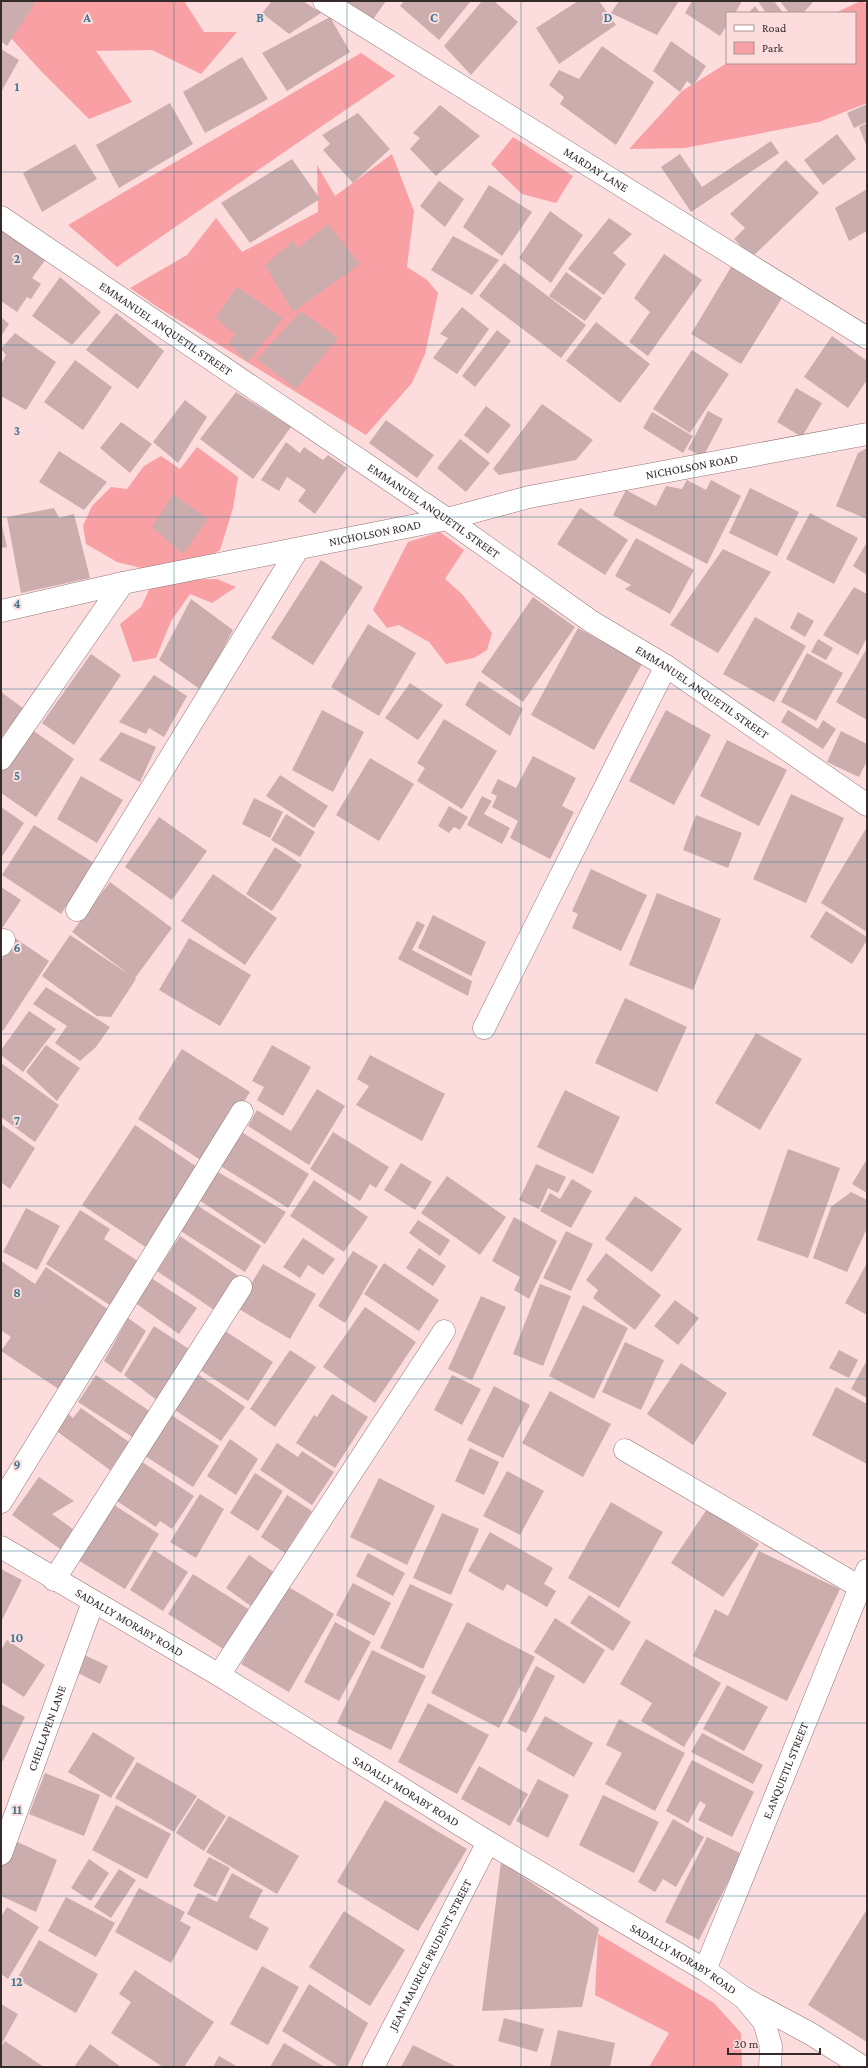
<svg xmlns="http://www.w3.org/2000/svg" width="868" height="2068" viewBox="0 0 868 2068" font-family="'Crimson Pro',serif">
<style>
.green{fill:#f9a0a4}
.building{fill:#cbadae}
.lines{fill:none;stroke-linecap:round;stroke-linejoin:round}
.street-casing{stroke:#937677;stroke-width:23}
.secondary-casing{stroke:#937677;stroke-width:23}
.street{stroke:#fff;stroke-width:22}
.secondary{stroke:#fff;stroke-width:22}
.grid{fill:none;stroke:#3e7a92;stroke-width:1;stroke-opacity:0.55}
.labels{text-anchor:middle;stroke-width:4;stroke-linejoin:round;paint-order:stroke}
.street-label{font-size:12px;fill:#362b2b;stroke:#fcdcdc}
.grid-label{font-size:13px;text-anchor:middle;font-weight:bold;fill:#3e7a92;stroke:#fcdcdc;stroke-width:4;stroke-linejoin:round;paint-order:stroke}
</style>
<rect width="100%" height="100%" fill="#fcdcdc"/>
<path class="green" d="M1 1H184L204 32H237L201 74 152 50 96 51 132 102 89 119 40 70 1 27Z
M861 1 867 4V103L819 122 685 148 629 149 682 91 727 63H855V13H835Z
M361 53 395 76 117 267 68 225Z
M513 137 573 176 556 203 522 194 491 164Z
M392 154 414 211 407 267 427 280 438 293 425 354 412 383 366 435 159 308 130 288 187 255 216 218 242 252 318 212 317 165 335 196Z
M197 447 238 477 233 508 220 550 196 565 153 571 117 562 86 544 83 526 92 506 111 487 127 489 144 466 161 456 180 469Z
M440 532 464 550 445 579 462 594 492 633 487 650 474 658 446 664 429 642 399 625 387 628 373 610 408 542Z
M217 579 236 587 212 603 190 594 171 621 156 658 133 662 120 624 141 607 150 588 176 580Z
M598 1934 714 2003 741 2033 742 2067H649L669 2033 595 1995Z"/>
<path class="building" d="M1 1H32L35 3 7 46 1 41Z
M272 1H303L321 13 289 34 262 13Z
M340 1H386L371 22Z
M404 1H471L439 40 400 6Z
M482 1H494L518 22 471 75 444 46Z
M578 1H599L616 25 559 64 536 28Z
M619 1H679L657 35 611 13Z
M692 1H742L735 13H727V25L720 36 685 13Z
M758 1H774L783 13H766Z
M780 1H814L803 13H789Z
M755 6 760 13H748Z
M330 17 350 52 287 91 262 53Z
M671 41 706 66 693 86 687 81 680 92 653 71Z
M602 46 654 82 616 145 560 104 564 97 549 85 559 70 579 79Z
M1 49 19 60 1 92Z
M242 57 268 99 205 133 183 92Z
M170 103 193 144 119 188 96 145Z
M867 104V122L854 128 847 113Z
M440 105 480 136 436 176 410 149 420 138 413 133Z
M358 113 390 149 353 183 323 150 330 144 322 135Z
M867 123V147L859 127Z
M837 134 856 159 823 185 804 160Z
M771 141 779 153 691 212 661 167 680 154 702 187Z
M75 144 97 179 42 212 23 173Z
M292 159 320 199 250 243 221 203Z
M786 160 819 193 752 257 734 239 745 228 730 214Z
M439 181 464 199 445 227 420 206Z
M489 185 532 212 502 256 463 227Z
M867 189V231L849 241 835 208Z
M550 211 583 235 551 283 519 258Z
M609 218 632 234 613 253 626 264 604 295 568 269Z
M328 224 360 264 293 312 265 265 293 241 298 248Z
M3 230 46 259 32 278 41 284 31 299 27 297 17 312 1 301V233Z
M453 236 499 260 472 295 431 270Z
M664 254 702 280 648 356 629 342 650 312 634 298Z
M504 263 586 325 561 358 479 296Z
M731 267 782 298 741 364 691 334Z
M566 272 602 298 585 321 549 296Z
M60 277 101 312 72 345 32 316Z
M237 287 283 318 248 362 229 344 235 334 215 318Z
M462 307 489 329 457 374 433 358 448 338 440 334Z
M301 311 338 338 296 389 257 359Z
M116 313 164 351 138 389 86 350Z
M1 317 9 324 1 336Z
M596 322 650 364 620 403 566 361Z
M497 330 511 341 475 387 462 376Z
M15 333 56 362 26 410 1 396V364L6 355 1 349Z
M832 336 867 361V380L848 408 804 377Z
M692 350 729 374 690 433 653 409Z
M75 360 112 387 83 430 44 402Z
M796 388 822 403 802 437 777 422Z
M236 392 291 427 253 479 200 439Z
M185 400 207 417 178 463 153 442Z
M542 404 593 440 576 460 499 475 493 469Z
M486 406 511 425 488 454 464 435Z
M708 411 723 419 703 457 688 449Z
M652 412 693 436 683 453 643 428Z
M386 420 434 455 417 478 369 443Z
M121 422 152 444 130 473 100 448Z
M460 439 490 463 466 492 437 468Z
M286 442 300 453 304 447 323 460 328 455 347 468 315 514 298 501 306 490 287 477 279 491 261 480Z
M867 448V519L836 506 858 453Z
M59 451 107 482 84 510 39 482Z
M687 480 706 490 711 480 741 496 707 564 613 515 626 490 656 506 666 486 682 489Z
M750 488 799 512 777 556 729 533Z
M173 494 208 519 183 554 152 527Z
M54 508 59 518 74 514 90 578 21 593 7 517Z
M580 508 628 540 605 575 557 544Z
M810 513 858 538 834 584 786 559Z
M1 521 7 547 1 548Z
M636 538 694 570 670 614 625 589 631 585 615 576Z
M867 542V575L853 566Z
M723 549 771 572 718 653 670 625Z
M321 560 363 587 313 665 271 638Z
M854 587 867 594V637L858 655 823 635Z
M533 597 575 627 523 702 481 672Z
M191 599 233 630 201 690 159 660Z
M798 612 814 621 805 637 790 628Z
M755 617 806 646 774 702 723 674Z
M368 624 416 653 379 716 331 687Z
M578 628 642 664 594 750 531 715Z
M818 639 833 648 826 660 811 652Z
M867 648V720L836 702Z
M807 653 843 673 816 721 781 702Z
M91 654 121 675 74 745 42 723Z
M154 675 187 696 164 737 149 728 146 734 119 722Z
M479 681 523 709 510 736 465 705Z
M410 683 443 705 418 740 385 718Z
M1 692 23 708 1 738Z
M322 710 364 732 333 792 292 770Z
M666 710 711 735 674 805 629 781Z
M788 710 818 729 823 720 836 729 823 749 781 722Z
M444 719 497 751 462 809 417 781 425 768 417 763Z
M28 727 74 759 36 817 1 793V767Z
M841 731 867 744V761L859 777 827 762Z
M121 732 156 747 140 782 99 760Z
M727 740 787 770 759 826 700 796Z
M533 756 576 778 562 806 574 812 550 859 510 838 518 821 492 807 497 796 491 793 498 779 516 788Z
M370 758 414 784 379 841 336 815Z
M280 775 328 806 314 828 266 796Z
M81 776 123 800 97 843 57 819Z
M791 794 844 818 806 903 753 879Z
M482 796 492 801 484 814 510 828 502 844 467 825Z
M254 798 283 812 270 838 242 824Z
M449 806 468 817 460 830 454 827 449 833 438 826Z
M1 807 24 823 1 858Z
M286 814 315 832 300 857 271 840Z
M696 815 742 833 728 868 683 850Z
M159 817 207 851 172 900 125 867Z
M34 825 94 863 61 914 2 875Z
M867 827V932L821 903Z
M275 847 302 865 272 911 246 894Z
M591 869 647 895 621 951 572 928 578 914 572 911Z
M213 874 277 918 245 965 181 921Z
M110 882 172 928 135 978 136 979 111 1017 97 1016 42 976 70 935 130 975 72 932Z
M1 887 21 900 1 930Z
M657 893 721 919 693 990 629 965Z
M826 911 867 937V940L852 964 810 937Z
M433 915 486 942 471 976 418 948Z
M417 921 425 925 412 950 472 981 468 996 398 959Z
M15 938 49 961 3 1031 1 1029V960Z
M189 938 251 975 220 1026 159 990Z
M46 987 110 1027 96 1047 80 1061 55 1043 67 1026 33 1004Z
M625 998 687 1027 657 1092 595 1063Z
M29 1011 56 1029 23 1072 1 1055V1050Z
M756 1033 802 1059 760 1130 715 1103Z
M46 1045 80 1068 57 1101 26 1072Z
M272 1045 311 1067 283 1116 257 1100 264 1087 252 1081Z
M182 1049 250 1092 205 1163 138 1119Z
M370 1055 445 1094 422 1141 356 1105 369 1086 357 1079Z
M1 1063 59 1105 35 1142 1 1117Z
M317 1089 345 1106 309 1165 248 1126 257 1110 291 1131Z
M565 1090 620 1117 593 1174 537 1147Z
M1 1124 35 1148 10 1189 1 1182Z
M135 1125 200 1169 147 1248 82 1205Z
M240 1131 309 1174 288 1208 219 1165Z
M333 1132 389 1167 376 1188 370 1184 360 1201 310 1169Z
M788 1149 840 1168 808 1258 757 1240Z
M867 1159V1193L852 1184Z
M401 1163 432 1182 415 1210 384 1190Z
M536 1164 566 1177 558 1193 548 1188 539 1209 519 1200Z
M218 1172 286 1212 265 1244 199 1200Z
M447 1176 506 1217 480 1255 421 1213Z
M572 1179 592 1191 571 1228 540 1211 550 1193 560 1199Z
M314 1180 368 1217 344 1252 290 1216Z
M851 1192 867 1200V1228L847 1272 813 1258 831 1207Z
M635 1196 682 1229 652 1272 605 1239Z
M195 1204 261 1246 245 1272 179 1230Z
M26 1208 60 1226 37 1270 3 1252Z
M80 1210 110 1229 104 1239 141 1263 113 1307 46 1264Z
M514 1217 557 1241 529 1299 514 1290 520 1277 492 1261Z
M418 1220 450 1240 440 1256 409 1233Z
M566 1231 593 1244 571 1291 543 1278Z
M180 1236 240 1277 217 1312 157 1271Z
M303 1238 335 1259 323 1275 308 1265 300 1278 283 1267Z
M419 1248 446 1266 433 1286 406 1268Z
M353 1251 378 1266 345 1323 318 1306Z
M606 1253 661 1295 635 1330 593 1298 598 1290 586 1280Z
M1 1261 35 1284 46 1267 112 1312 60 1390 1 1351 11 1337 1 1330Z
M384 1263 439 1300 419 1331 364 1294Z
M867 1263V1315L845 1303Z
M263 1264 316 1294 290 1339 237 1308Z
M148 1276 197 1308 179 1334 134 1302Z
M540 1284 571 1296 543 1366 513 1354Z
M481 1296 506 1307 472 1380 448 1369Z
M675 1300 699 1318 678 1345 654 1326Z
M583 1305 628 1328 594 1399 549 1376Z
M365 1307 416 1342 375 1403 323 1367Z
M128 1318 146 1331 121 1373 104 1361Z
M154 1326 189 1349 158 1401 124 1375Z
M219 1327 273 1362 248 1401 194 1366Z
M625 1342 664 1360 641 1410 602 1392Z
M290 1350 316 1367 275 1427 250 1409Z
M839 1350 858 1360 849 1378 829 1368Z
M867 1360V1398L851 1389Z
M681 1363 727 1393 693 1445 647 1414Z
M193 1371 245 1407 221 1441 169 1406Z
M96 1375 151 1412 134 1438 78 1402Z
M452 1375 481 1389 462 1425 434 1410Z
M494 1386 530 1405 503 1458 467 1440Z
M836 1387 867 1404V1464L812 1435Z
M550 1391 611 1424 583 1477 522 1443Z
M332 1394 368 1417 335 1468 296 1443 314 1415 317 1417Z
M81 1408 129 1442 110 1470 55 1430 67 1413 73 1418Z
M165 1411 219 1446 193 1487 139 1452Z
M230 1439 258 1459 236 1495 207 1476Z
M277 1443 298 1457 302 1451 334 1472 312 1505 260 1470Z
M470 1448 499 1462 484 1495 455 1481Z
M136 1458 194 1496 172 1529 160 1521 156 1527 111 1497Z
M507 1471 544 1491 520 1535 483 1516Z
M255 1473 283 1491 258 1531 230 1513Z
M39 1477 74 1501 52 1514 77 1532 63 1551 12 1515Z
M379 1478 435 1506 407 1565 350 1537Z
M200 1494 224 1509 196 1558 170 1542Z
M287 1495 312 1511 285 1553 261 1537Z
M108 1501 159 1534 125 1589 73 1557Z
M611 1502 663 1532 619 1608 568 1578Z
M707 1509 759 1544 723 1597 671 1563Z
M442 1513 479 1529 451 1595 413 1578Z
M490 1532 553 1568 544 1584 556 1591 547 1607 507 1584 503 1591 468 1571Z
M154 1550 188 1572 163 1611 130 1590Z
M759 1551 840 1589 787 1701 693 1656 715 1609 728 1616Z
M368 1553 405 1573 393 1596 356 1576Z
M249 1555 278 1575 255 1609 226 1588Z
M1 1569 22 1580 1 1622Z
M193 1574 250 1610 225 1650 168 1614Z
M353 1583 391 1603 374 1636 336 1615Z
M410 1584 453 1604 423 1669 380 1648Z
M287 1586 334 1614 289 1692 241 1664Z
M589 1595 631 1622 613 1651 570 1623Z
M555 1618 605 1650 584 1684 534 1652Z
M335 1622 371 1642 339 1701 304 1682Z
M467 1622 535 1657 499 1728 431 1693Z
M646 1639 721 1683 684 1747 641 1721 652 1703 620 1684Z
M7 1640 45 1665 24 1697 1 1682V1650Z
M372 1650 426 1676 391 1750 337 1723Z
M80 1653 108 1666 100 1684 72 1670Z
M536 1666 555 1676 526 1733 507 1723Z
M727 1685 768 1707 744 1751 703 1729Z
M428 1703 489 1735 457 1794 398 1762Z
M1 1704 25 1717 3 1761 1 1760Z
M545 1716 593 1743 574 1777 526 1750Z
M619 1719 685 1753 655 1811 605 1784 622 1753 606 1745Z
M93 1732 135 1758 111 1798 68 1772Z
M702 1733 763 1765 753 1784 691 1752Z
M692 1760 754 1792 732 1837 698 1820 706 1805 700 1801 688 1823 666 1811Z
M137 1762 197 1796 174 1832 115 1798Z
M479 1766 528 1794 510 1826 461 1799Z
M45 1773 100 1795 84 1836 29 1814Z
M538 1779 569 1795 548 1838 516 1821Z
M603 1795 659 1822 634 1873 579 1845Z
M198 1798 226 1816 204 1851 176 1833Z
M385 1800 467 1849 418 1931 337 1882Z
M116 1805 171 1834 147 1879 92 1850Z
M229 1816 299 1856 277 1894 206 1852Z
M673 1819 704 1837 676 1887 663 1879 655 1892 638 1882Z
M707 1837 742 1854 699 1940 665 1922Z
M13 1840 57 1860 36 1912 1 1896V1866Z
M209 1857 230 1868 215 1897 193 1886Z
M89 1859 109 1873 91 1901 71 1888Z
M501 1862 599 1928 582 2007 482 2011Z
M119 1869 136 1880 111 1918 94 1907Z
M232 1873 263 1890 249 1917 269 1928 257 1951 187 1914 198 1893 217 1902Z
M139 1888 185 1912 180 1921 191 1927 171 1963 115 1932Z
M66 1897 115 1923 96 1957 48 1931Z
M7 1907 39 1927 8 1979 1 1974V1917Z
M867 1909V2042L808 2005Z
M344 1911 405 1950 370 2006 309 1967Z
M39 1940 98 1974 76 2013 17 1979Z
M262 1966 299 1987 268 2045 230 2024Z
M135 1970 214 2022 184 2067H163L111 2033 131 2002 119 1994Z
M309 1984 368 2023 347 2067H339L282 2031Z
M1 2004 18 2014 1 2045Z
M504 2018 544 2029 537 2052 498 2041Z
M558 2030 615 2043 610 2067H550Z
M5 2041 44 2067H1V2047Z
M284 2043 325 2067H270Z
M90 2044 121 2067H74Z
M413 2045 457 2067H401Z
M219 2056 238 2067H213Z"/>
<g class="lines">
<defs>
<g id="street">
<path id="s1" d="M324 1 867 338"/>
<path id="s2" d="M1 217 447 519 592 622 666 666 867 805"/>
<path id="s3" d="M1 611 123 583 447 519 529 497 867 434"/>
<path d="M1 759 123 583"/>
<path d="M77 910 298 549"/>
<path d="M1 945 4 940"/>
<path d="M484 1028 666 666"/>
<path d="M625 1450 860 1587"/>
<path d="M1 1502 242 1112"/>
<path d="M54 1580 241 1287"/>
<path d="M219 1675 444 1331"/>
<path id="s4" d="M1 1854 93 1602"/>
<path id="s5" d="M705 1970 867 1570"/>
<path d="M744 1998 811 2034 863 2067"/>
<path id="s6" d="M373 2067 488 1842"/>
</g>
<g id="secondary">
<path id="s7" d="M1 1547 219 1675 488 1842 705 1970 744 1998 764 2022 771 2046 770 2067"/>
</g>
</defs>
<use href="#street" class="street-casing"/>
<use href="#secondary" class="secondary-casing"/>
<use href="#street" class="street"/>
<use href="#secondary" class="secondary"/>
</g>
<path class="grid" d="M174 1V2067M347 1V2067M521 1V2067M694 1V2067M1 172H867M1 345H867M1 517H867M1 689H867M1 862H867M1 1034H867M1 1206H867M1 1379H867M1 1551H867M1 1723H867M1 1896H867"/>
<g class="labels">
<g class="street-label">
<text dy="4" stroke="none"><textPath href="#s1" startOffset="320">MARDAY LANE</textPath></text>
<text dy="4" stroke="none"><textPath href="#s2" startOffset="199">EMMANUEL ANQUETIL STREET</textPath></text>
<text dy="4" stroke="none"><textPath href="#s3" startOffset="706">NICHOLSON ROAD</textPath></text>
<text dy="4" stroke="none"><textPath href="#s2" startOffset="523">EMMANUEL ANQUETIL STREET</textPath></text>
<text dy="4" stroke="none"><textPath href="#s3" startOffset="382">NICHOLSON ROAD</textPath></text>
<text dy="4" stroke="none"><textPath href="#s2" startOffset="847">EMMANUEL ANQUETIL STREET</textPath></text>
<text dy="4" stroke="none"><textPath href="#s7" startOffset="149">SADALLY MORABY ROAD</textPath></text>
<text dy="4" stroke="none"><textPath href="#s4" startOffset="134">CHELLAPEN LANE</textPath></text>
<text dy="4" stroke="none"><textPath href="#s5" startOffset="215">E.ANQUETIL STREET</textPath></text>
<text dy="4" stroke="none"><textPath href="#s7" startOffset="473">SADALLY MORABY ROAD</textPath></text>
<text dy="4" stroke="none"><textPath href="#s6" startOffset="126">JEAN MAURICE PRUDENT STREET</textPath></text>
<text dy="4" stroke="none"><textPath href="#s7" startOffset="797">SADALLY MORABY ROAD</textPath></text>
</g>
</g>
<g class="grid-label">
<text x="87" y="22">A</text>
<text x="260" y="22">B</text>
<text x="434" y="22">C</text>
<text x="608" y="22">D</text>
<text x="17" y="91">1</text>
<text x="17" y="263">2</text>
<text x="17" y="435">3</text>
<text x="17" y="608">4</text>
<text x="17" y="780">5</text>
<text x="17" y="952">6</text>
<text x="17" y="1125">7</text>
<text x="17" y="1297">8</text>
<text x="17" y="1469">9</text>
<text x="17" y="1642">10</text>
<text x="17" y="1814">11</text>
<text x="17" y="1986">12</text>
</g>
<rect width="868" height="2068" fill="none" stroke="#362b2b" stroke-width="4"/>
<rect x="726" y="12" width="130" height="52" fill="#fcdcdc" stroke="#ad9595"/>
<rect x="734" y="25" width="20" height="6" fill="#ffffff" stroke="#ad9595"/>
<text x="762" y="32" font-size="12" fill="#362b2b">Road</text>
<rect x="734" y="42" width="20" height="12" fill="#f9a0a4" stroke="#ad9595"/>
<text x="762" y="52" font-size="12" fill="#362b2b">Park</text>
<path d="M728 2048v6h92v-6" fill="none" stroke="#362b2b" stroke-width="2"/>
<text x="734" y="2048" font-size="12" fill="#362b2b" stroke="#fcdcdc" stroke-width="3" paint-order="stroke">20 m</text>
</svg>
